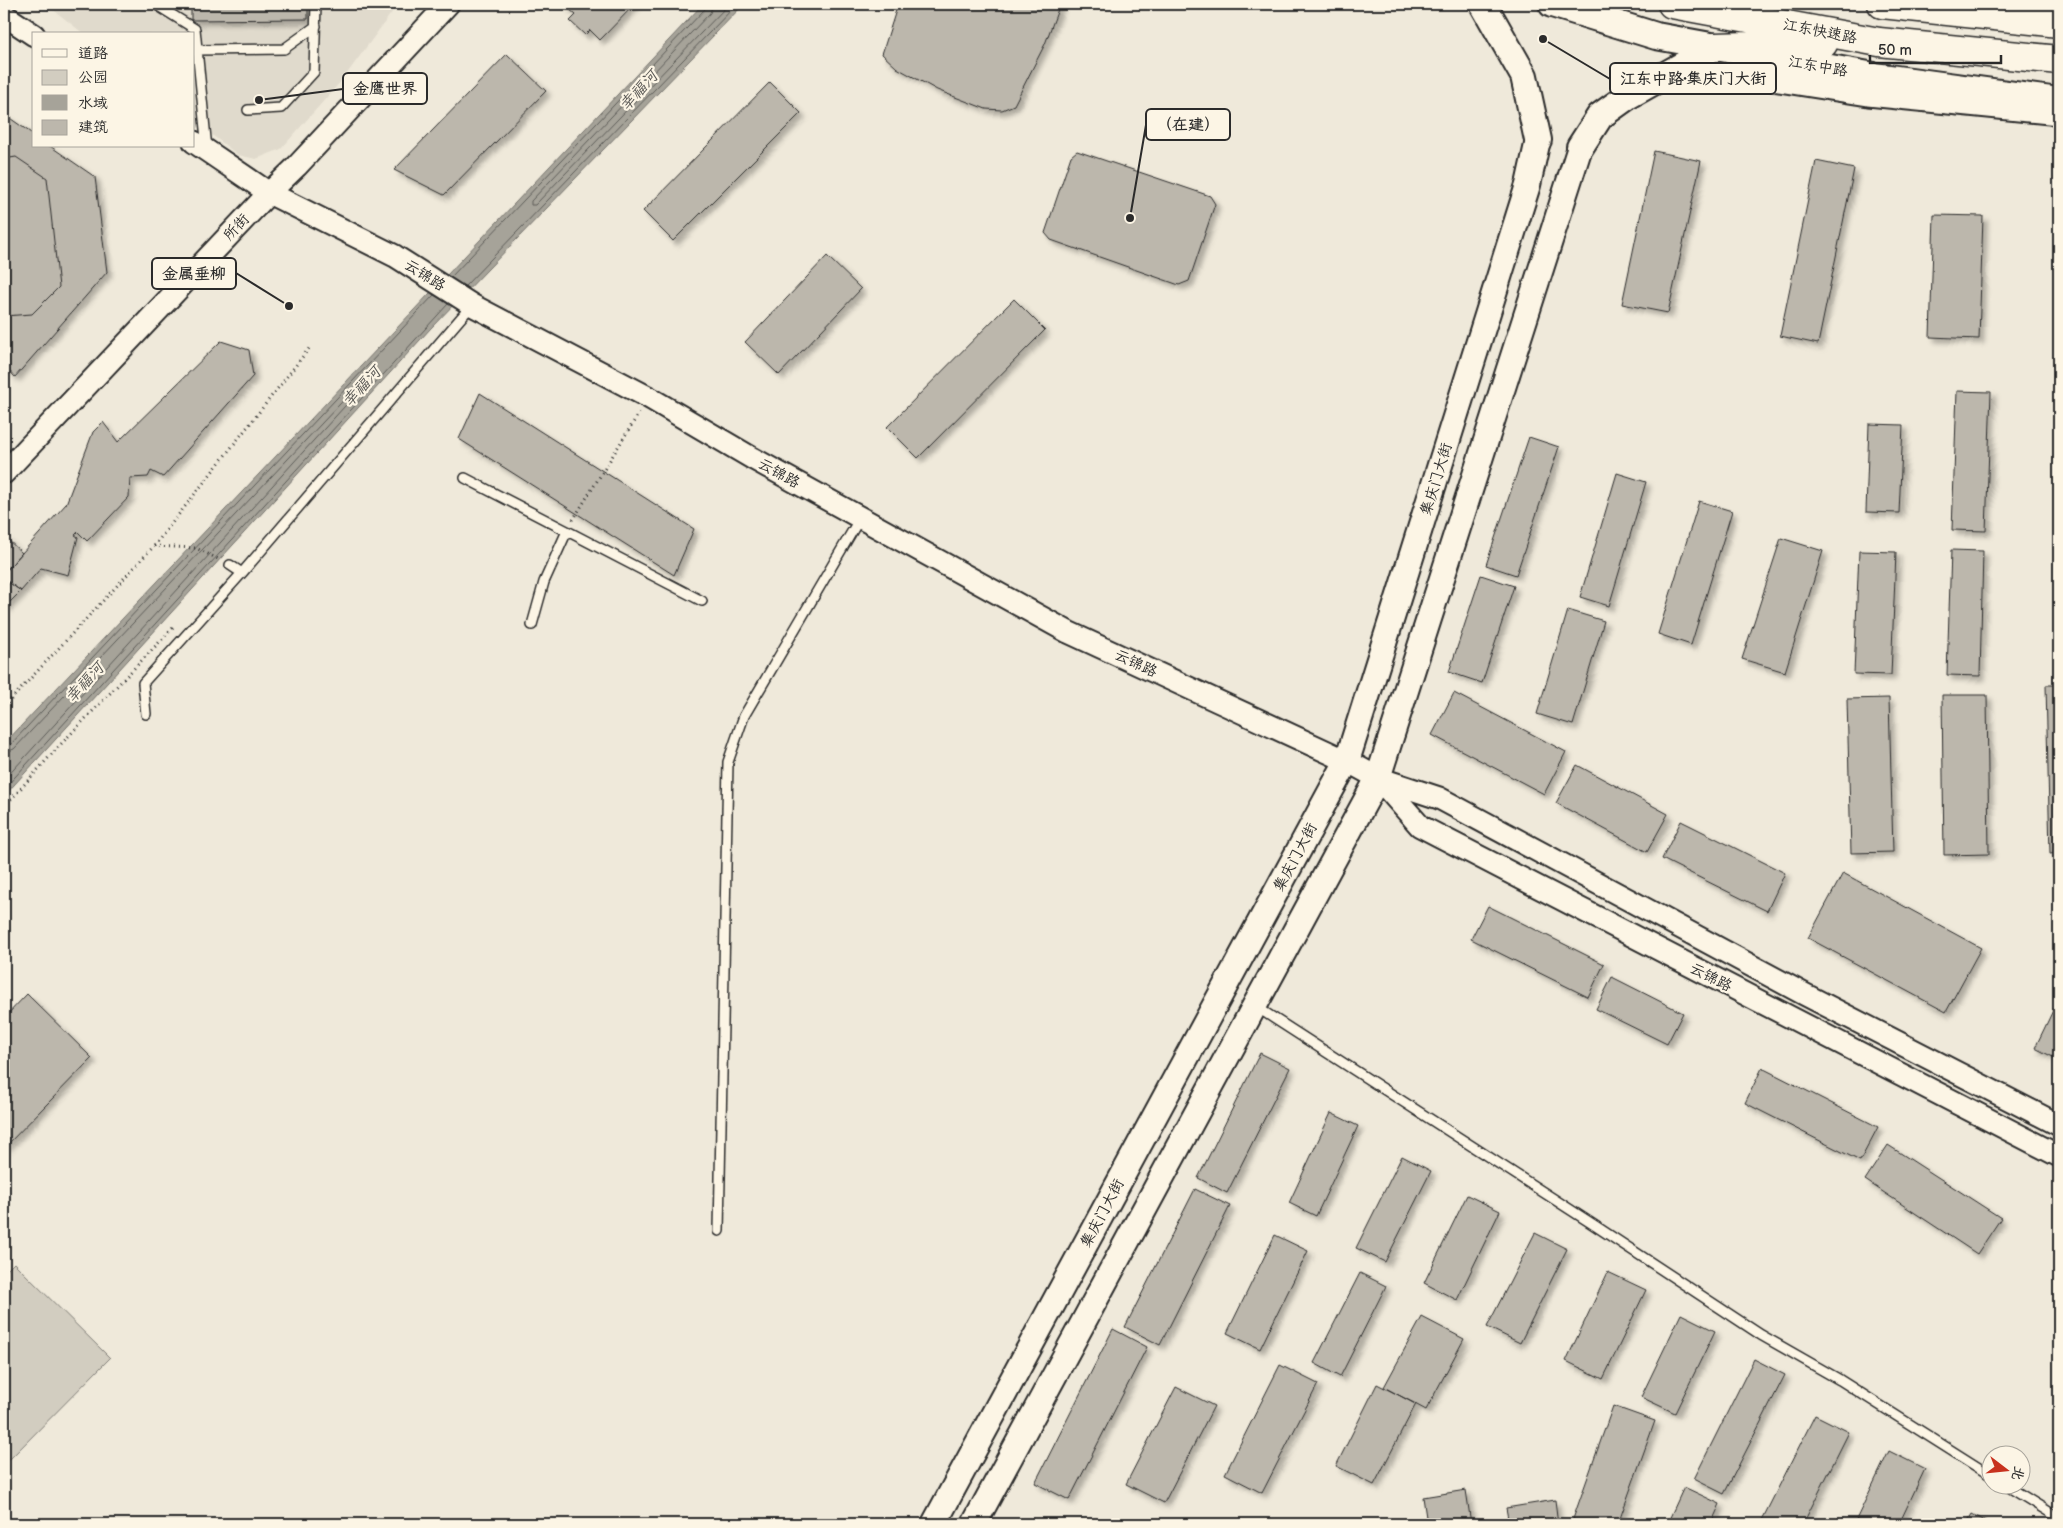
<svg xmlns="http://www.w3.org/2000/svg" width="2063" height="1528" viewBox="0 0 2063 1528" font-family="'Balsamiq Sans','LXGW WenKai TC',sans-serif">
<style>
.built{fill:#e0dacc}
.green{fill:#d2cdc0;stroke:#7e7c76}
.water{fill:#a6a399;stroke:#75736d}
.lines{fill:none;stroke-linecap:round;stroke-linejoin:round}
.shore{stroke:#5c5b57;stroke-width:1}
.building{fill:#bcb7ac;stroke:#2b2b2b;filter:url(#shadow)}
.service-casing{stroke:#2b2b2b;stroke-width:12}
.tertiary-casing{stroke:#2b2b2b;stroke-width:25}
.secondary-casing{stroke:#2b2b2b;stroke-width:28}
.primary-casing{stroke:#2b2b2b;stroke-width:30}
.trunk-casing{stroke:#2b2b2b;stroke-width:31}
.path{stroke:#2b2b2b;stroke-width:3;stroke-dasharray:1 4;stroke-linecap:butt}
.service{stroke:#fcf5e5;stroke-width:9}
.tertiary{stroke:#fcf5e5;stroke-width:21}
.secondary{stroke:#fcf5e5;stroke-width:24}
.primary{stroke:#fcf5e5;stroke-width:26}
.trunk{stroke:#fcf5e5;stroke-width:28}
.labels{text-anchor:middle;stroke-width:4.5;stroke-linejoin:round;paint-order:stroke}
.street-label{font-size:15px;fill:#2b2b2b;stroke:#fcf5e5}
.water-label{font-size:16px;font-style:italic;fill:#565552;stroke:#fcf5e5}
.leader{fill:none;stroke:#2b2b2b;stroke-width:2}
.callout-dot{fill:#2b2b2b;stroke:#fcf5e5;stroke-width:2}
.callout{fill:#fcf5e5;stroke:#2b2b2b;stroke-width:2}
.callout-label{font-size:16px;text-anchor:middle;font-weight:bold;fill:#2b2b2b}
</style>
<defs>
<filter id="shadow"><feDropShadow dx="4.5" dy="4.5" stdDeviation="2.5" flood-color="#0004"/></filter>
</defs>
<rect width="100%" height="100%" fill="#efe9da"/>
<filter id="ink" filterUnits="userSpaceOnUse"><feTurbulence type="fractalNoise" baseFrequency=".02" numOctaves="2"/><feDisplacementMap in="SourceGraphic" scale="10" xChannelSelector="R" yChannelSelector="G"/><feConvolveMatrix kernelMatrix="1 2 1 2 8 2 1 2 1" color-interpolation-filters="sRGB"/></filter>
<g filter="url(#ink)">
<path class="built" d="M46 4H398L343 79 281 149 256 159 238 155 194 121V34H84Z"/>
<path class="green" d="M14 1263 110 1358 4 1465V1273Z"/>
<path class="water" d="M703 4H744L431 328 4 796V744Z"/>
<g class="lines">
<path class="shore" d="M713 4 710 13 531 201V205H535L729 4
M451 277 705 9 706 4
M465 286 737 4
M4 746 10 745 434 295
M4 753 14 749 373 369H376V372L4 780
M4 789 448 304"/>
</g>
<path class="building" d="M191 4H308V19L191 20Z
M563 4H635L600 40 590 30 585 35 570 21 576 15Z
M898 4H1060L1045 44 1014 105 1002 110 986 109 937 90 897 68 882 54Z
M507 54 546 91 444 195 394 170Z
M770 82 801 113 673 241 643 211Z
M4 114 34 135V146H50L95 177 107 272 15 377 4 365Z
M1077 151 1210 196 1215 204 1189 281 1179 285 1051 240 1045 233 1071 156Z
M1654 151 1701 161 1668 313 1622 304Z
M16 157 47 178 59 287 32 314 4 316V159Z
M1816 161 1854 169 1818 344 1780 336Z
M1934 215 1983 216 1979 339 1930 337Z
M827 256 861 289 779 375 745 342Z
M1014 299 1045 330 918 458 887 427Z
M221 341 249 350 253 376 163 477 151 471 148 477 130 478 129 497 87 541 78 532 75 535 78 537 68 575 41 568 21 591 4 579V573L66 504 93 432 103 422 118 442Z
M1957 391 1991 392 1986 531 1952 530Z
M480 393 694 529 674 575 459 439Z
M1869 424 1903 425 1899 513 1866 512Z
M1529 437 1559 447 1516 575 1486 565Z
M1617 473 1646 482 1609 606 1580 597Z
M1699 501 1732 511 1691 645 1658 634Z
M4 536 22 553 4 573Z
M1781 538 1823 551 1785 672 1742 659Z
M1951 550 1983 551 1980 676 1947 675Z
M1859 551 1896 552 1891 675 1854 674Z
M1481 575 1514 586 1482 683 1449 672Z
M4 579 21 591 4 608Z
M1568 610 1604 621 1573 725 1537 714Z
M2046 685H2059V853L2050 854Z
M1454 693 1566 752 1544 794 1432 735Z
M1942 695H1987L1989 854 1944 855Z
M1889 698 1893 852 1851 853 1847 699Z
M1577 765 1668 814 1647 852 1556 803Z
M1681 821 1785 873 1767 911 1662 859Z
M1843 873 1981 948 1946 1012 1808 938Z
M1488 906 1604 964 1588 997 1471 939Z
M1612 977 1683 1013 1667 1044 1596 1009Z
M27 994 92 1058 4 1148V1018Z
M2059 998V1060L2035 1048Z
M1260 1053 1290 1068 1227 1193 1198 1178Z
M1762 1068 1878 1127 1860 1161 1745 1103Z
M1331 1113 1358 1126 1316 1216 1289 1203Z
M1888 1145 2001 1218 1977 1254 1865 1180Z
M1402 1156 1431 1171 1385 1262 1356 1248Z
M1195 1189 1230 1206 1160 1345 1125 1327Z
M1467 1195 1500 1211 1457 1300 1424 1283Z
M1535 1233 1567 1249 1520 1343 1487 1327Z
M1275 1235 1308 1251 1260 1349 1227 1333Z
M1608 1272 1646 1290 1603 1379 1566 1361Z
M1360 1273 1386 1286 1340 1377 1314 1363Z
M1681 1314 1715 1331 1675 1413 1641 1397Z
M1422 1317 1464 1339 1426 1410 1384 1387Z
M1113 1329 1147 1347 1069 1500 1035 1483Z
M1754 1359 1785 1375 1724 1494 1694 1479Z
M1280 1365 1318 1384 1262 1493 1225 1474Z
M1377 1384 1416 1404 1374 1485 1336 1466Z
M1176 1387 1214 1406 1164 1503 1126 1484Z
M1613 1406 1655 1421 1618 1524H1589L1573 1519Z
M1815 1415 1849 1432 1803 1524H1765L1761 1522Z
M1889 1451 1925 1469 1899 1524H1854Z
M1684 1487 1720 1504 1711 1524H1667Z
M1466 1490 1471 1524H1427L1423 1497Z
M1555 1500 1558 1524H1509L1506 1508Z
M1972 1514 1991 1524H1966Z"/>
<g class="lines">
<defs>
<path id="service" d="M155 4 195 29 207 149
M197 50 284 49 316 26
M248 110 281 108 314 72 316 4
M465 478 702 601
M230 565 242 573
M532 625 544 582 567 531
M146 714 143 683 242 573 472 305
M1255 1006 1591 1223 1761 1335 1840 1380 1990 1475
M719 1231 728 762 744 716 860 518
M2007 1486 2059 1518"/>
<path id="tertiary" d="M4 15 34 35
M1728 73 1868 95 2059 114
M194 142 269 193 395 256 472 305 648 397 752 458 1068 632 1347 761 1378 778 1439 798 1804 994 2059 1125
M4 473 269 193 297 166 448 4
M1378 778 1420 826 2059 1156"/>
<path id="secondary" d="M934 1524 1347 761 1528 185 1538 140
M974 1524 1378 778 1580 147"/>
<path id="primary" d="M1483 4 1524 76 1538 140
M1552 4 1656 36 1874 76 2059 101
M1580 147 1600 116 1628 96 1715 47"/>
<path id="trunk" d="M1672 4 1879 42 2059 60
M1882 4 2059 23
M1715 47 1823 44"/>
</defs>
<use href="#service" class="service-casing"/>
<use href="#tertiary" class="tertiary-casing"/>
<use href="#secondary" class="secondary-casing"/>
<use href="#primary" class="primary-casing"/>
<use href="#trunk" class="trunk-casing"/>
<path class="path" d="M573 520 639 413
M154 546 196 548 220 560
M4 707 154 546 311 346
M4 807 61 744 173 628"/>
<use href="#service" class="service"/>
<use href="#tertiary" class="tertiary"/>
<use href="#secondary" class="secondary"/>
<use href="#primary" class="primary"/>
<use href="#trunk" class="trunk"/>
</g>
</g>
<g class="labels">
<g class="street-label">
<text transform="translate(1820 31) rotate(11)" y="5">江东快速路</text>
<text transform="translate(1818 66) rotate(10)" y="5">江东中路</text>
<text transform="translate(236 227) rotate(-47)" y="5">所街</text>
<text transform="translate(425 275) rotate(32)" y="5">云锦路</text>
<text transform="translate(779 473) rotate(29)" y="5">云锦路</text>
<text transform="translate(1436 479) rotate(-73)" y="5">集庆门大街</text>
<text transform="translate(1136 663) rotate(25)" y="5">云锦路</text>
<text transform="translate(1295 857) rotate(-62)" y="5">集庆门大街</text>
<text transform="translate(1711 977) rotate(27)" y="5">云锦路</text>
<text transform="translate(1102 1213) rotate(-62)" y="5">集庆门大街</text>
</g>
<g class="water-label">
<text transform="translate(638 90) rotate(-47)" y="6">幸福河</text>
<text transform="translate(361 386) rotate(-47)" y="6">幸福河</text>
<text transform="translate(84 682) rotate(-47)" y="6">幸福河</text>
</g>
</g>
<path class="leader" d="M1543 39L1610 79M259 100L343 89M1130 218L1146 125M289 306L236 273"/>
<g class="callout-dot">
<circle cx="1543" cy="39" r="5"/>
<circle cx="259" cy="100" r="5"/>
<circle cx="1130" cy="218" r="5"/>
<circle cx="289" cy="306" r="5"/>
</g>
<g class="callout">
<rect x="1610" y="63" width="166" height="31" rx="5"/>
<rect x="343" y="73" width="84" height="31" rx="5"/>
<rect x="1146" y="109" width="84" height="31" rx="5"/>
<rect x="152" y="258" width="84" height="31" rx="5"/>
</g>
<g class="callout-label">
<text x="1693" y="84">江东中路·集庆门大街</text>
<text x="385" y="94">金鹰世界</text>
<text x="1188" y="130">（在建）</text>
<text x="194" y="279">金属垂柳</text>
</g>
<rect width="2063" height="1528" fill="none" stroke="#fcf5e5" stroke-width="20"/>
<rect x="10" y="10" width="2043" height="1508" fill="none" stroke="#2b2b2b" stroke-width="2" filter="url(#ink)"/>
<rect x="32" y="32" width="162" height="115" fill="#fcf5e5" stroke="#a8a49b"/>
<rect x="42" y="49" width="25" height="8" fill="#fcf5e5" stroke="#a8a49b"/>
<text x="78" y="58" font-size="15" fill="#2b2b2b">道路</text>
<rect x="42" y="70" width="25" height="15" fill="#d2cdc0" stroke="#a8a49b"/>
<text x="78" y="82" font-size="15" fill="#2b2b2b">公园</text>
<rect x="42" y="95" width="25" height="15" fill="#a6a399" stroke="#a8a49b"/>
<text x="78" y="108" font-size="15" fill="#2b2b2b">水域</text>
<rect x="42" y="120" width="25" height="15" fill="#bcb7ac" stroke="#a8a49b"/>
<text x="78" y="132" font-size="15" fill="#2b2b2b">建筑</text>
<g transform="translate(2006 1470) rotate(106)"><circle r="24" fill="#fcf5e5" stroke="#a8a49b"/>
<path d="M0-4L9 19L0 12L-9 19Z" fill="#c8321e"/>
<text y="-8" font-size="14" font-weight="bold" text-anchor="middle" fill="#2b2b2b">北</text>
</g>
<path d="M1870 55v8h131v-8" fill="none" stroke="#2b2b2b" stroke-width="2.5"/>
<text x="1878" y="55" font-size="15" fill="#2b2b2b" stroke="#fcf5e5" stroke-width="4" paint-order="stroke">50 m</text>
</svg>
